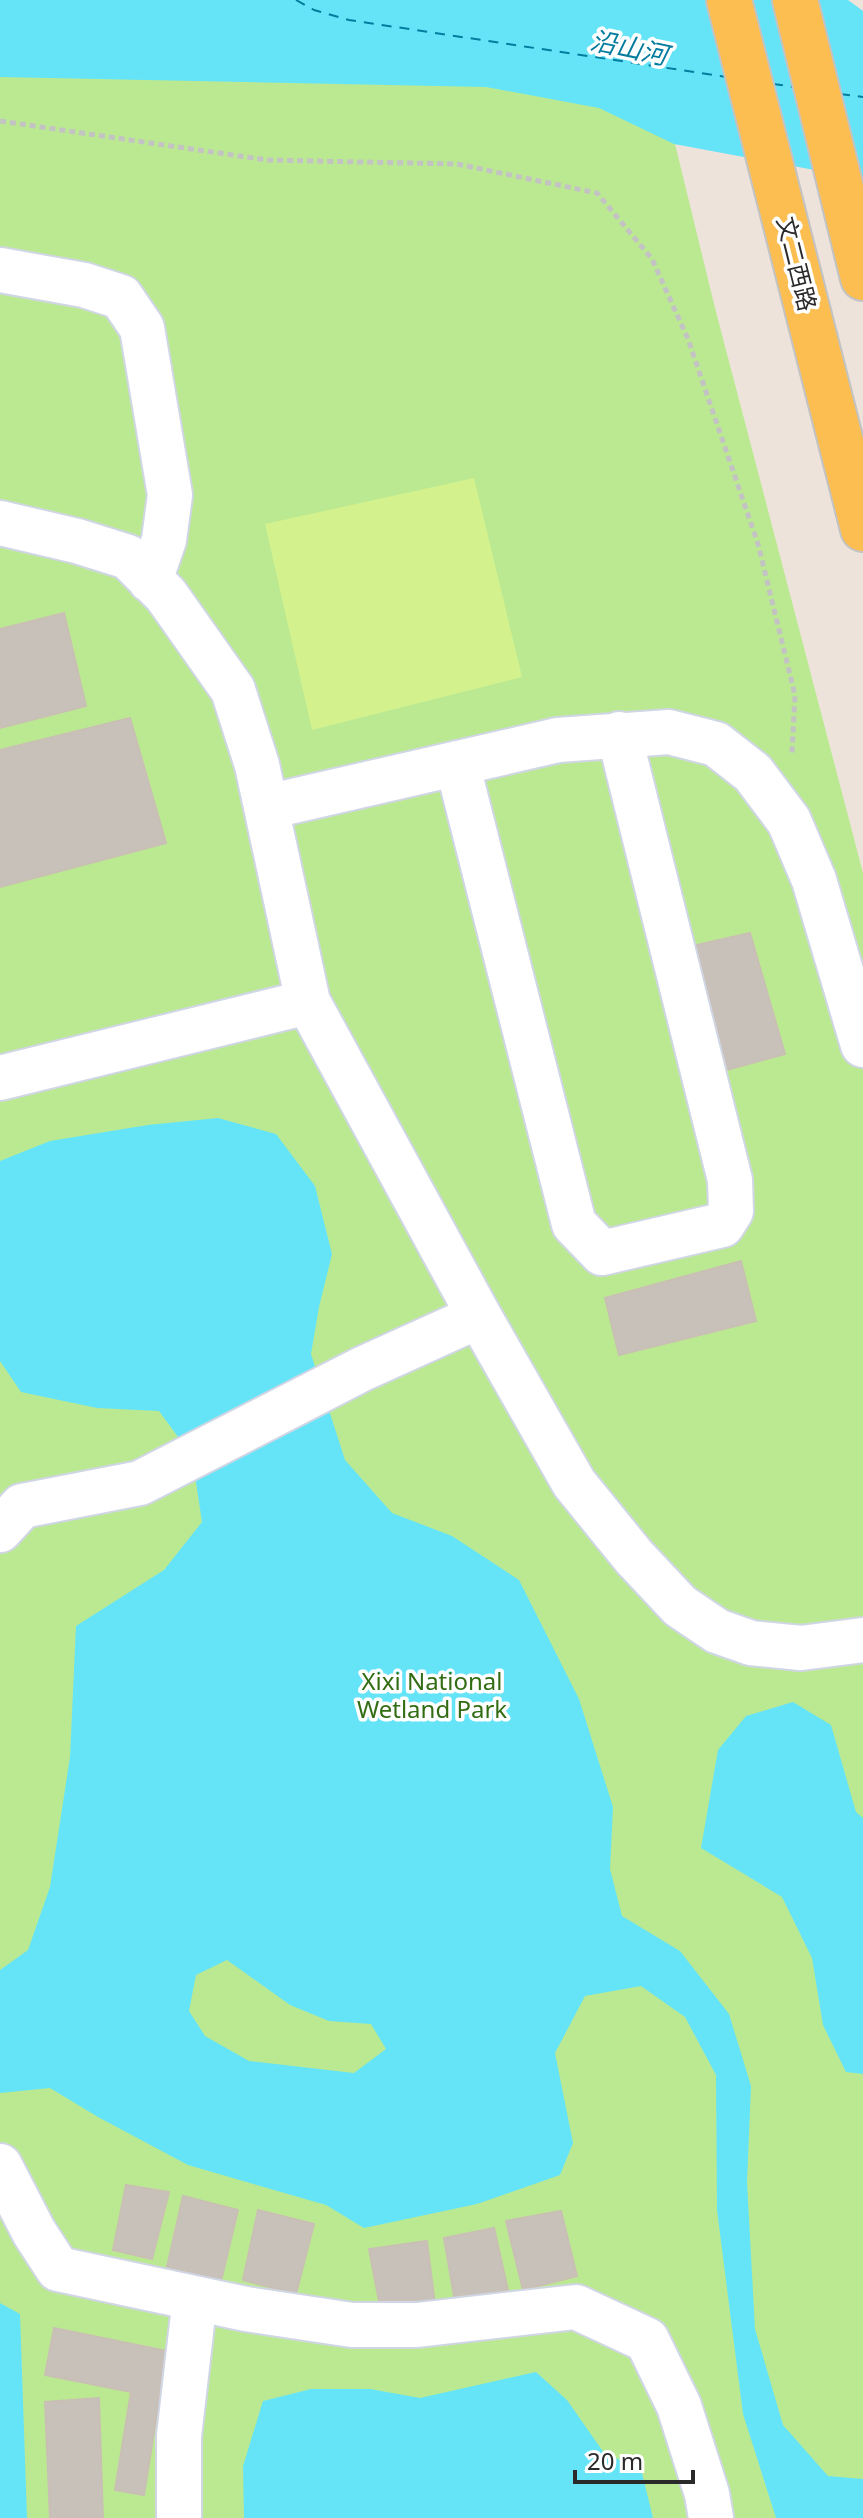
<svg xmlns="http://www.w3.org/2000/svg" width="863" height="2518" viewBox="0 0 863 2518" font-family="'Noto Sans','Noto Sans SC',sans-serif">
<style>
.green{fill:#bbe992}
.pitch{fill:#d3f18d}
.water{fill:#65e4f8;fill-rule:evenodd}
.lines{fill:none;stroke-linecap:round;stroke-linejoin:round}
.ferry{stroke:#037c9e;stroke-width:2;stroke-dasharray:10 8;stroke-linecap:butt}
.building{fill:#c8c1b9;stroke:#c9bfb4;stroke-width:2}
.minor-casing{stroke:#d0d6e4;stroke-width:48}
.major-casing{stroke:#c3c3c3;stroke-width:48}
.path{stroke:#c3c3c3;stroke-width:5;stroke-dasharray:6 4;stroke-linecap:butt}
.minor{stroke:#fff;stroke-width:44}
.major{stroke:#fcbe51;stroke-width:44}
.labels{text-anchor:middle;stroke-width:7;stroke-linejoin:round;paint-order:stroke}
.street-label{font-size:24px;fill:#2a2a2a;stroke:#fff}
.park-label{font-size:24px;fill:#326d14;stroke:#fff}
.water-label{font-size:26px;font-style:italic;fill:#037c9e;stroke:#fff}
</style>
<rect width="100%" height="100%" fill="#ede3da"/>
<path class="green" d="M0 0H640L715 308 863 873V2518H0Z"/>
<path class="pitch" d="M474 478 522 677 312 730 265 524Z"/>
<path class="water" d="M0 0H848L863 11V179L674 144 599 108 486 87 0 77Z
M218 1118 276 1134 315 1186 332 1254 319 1307 311 1354 345 1460 392 1513 452 1536 519 1580 579 1699 613 1807 610 1869 622 1916 680 1951 729 2014 751 2086 747 2182 755 2329 783 2425 828 2476 863 2479V2518H776L743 2414 717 2210 716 2075 685 2017 641 1986 585 1996 555 2053 573 2143 560 2175 477 2204 364 2228 326 2205 188 2165 98 2117 50 2088 0 2093V1970L28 1950 50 1887 70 1757 76 1626 164 1570 202 1522 192 1456 159 1411 97 1408 21 1392 0 1361V1161L50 1141 148 1125ZM227 1960 290 2005 329 2021 371 2024 386 2049 354 2073 249 2061 205 2036 189 2011 196 1975Z
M793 1702 831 1725 856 1812 863 1818V2074L846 2072 823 2025 812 1958 782 1897 701 1848 718 1750 746 1716Z
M0 2303 20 2314 27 2518H0Z
M536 2372 567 2400 604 2453 641 2469 653 2518H244L243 2466 263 2401 311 2389H370L420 2398Z"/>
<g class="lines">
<path class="ferry" d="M296 0 314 10 349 20 727 77
M773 84 795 87
M840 94 863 97"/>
</g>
<path class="building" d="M64 613 86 706 0 728V629Z
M130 718 166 843 0 887V750Z
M750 933 785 1054 719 1072 688 947Z
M741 1261 756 1321 619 1355 605 1298Z
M126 2185 169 2192 152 2259 113 2250Z
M183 2196 238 2210 221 2281 167 2267Z
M258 2210 314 2224 296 2294 243 2280Z
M561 2211 577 2276 523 2290 506 2221Z
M494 2228 508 2290 455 2302 444 2238Z
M427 2241 435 2305 381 2312 369 2249Z
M54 2328 167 2351 144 2495 115 2490 131 2392 45 2375Z
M99 2398 103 2518H50L45 2402Z"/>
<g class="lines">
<defs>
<path id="minor" d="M0 270 84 285 121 297 142 328 170 495 164 540 150 580
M0 523 77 541 128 557 166 595 233 690 257 765 308 1002 479 1316 574 1483 634 1557 680 1606 717 1631 751 1643 801 1648 863 1640
M457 763 574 1224 602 1253 722 1225 731 1211 730 1180 619 734
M267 807 558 740 669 732 716 744 753 773 789 821 814 880 863 1045
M0 1078 308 1002
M0 1530 22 1506 140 1483 362 1369 479 1316
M0 2166 34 2232 58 2269 246 2309 352 2325H417L576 2307 647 2340 679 2406 707 2494 711 2518
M179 2518V2436L195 2298"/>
<path id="major" d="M729 0 863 529
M795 0 863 278"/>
</defs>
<use href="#minor" class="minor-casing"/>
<use href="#major" class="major-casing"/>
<path class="path" d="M0 121 267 160 457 164 597 193 652 259 688 339 758 544 795 695 792 754"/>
<use href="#minor" class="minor"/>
<use href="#major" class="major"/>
</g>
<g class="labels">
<g class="street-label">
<text transform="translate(796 264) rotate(76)" y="8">文二西路</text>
</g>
<g class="park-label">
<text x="432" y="1690">Xixi National<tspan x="432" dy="28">Wetland Park</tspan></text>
</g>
<g class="water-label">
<text transform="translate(629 48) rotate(12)" y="9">沿山河</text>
</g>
</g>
<path d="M575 2470v12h118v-12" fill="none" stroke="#2a2a2a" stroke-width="4"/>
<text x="587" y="2470" font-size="24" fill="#2a2a2a" stroke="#ffffff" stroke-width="6" paint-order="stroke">20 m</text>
</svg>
